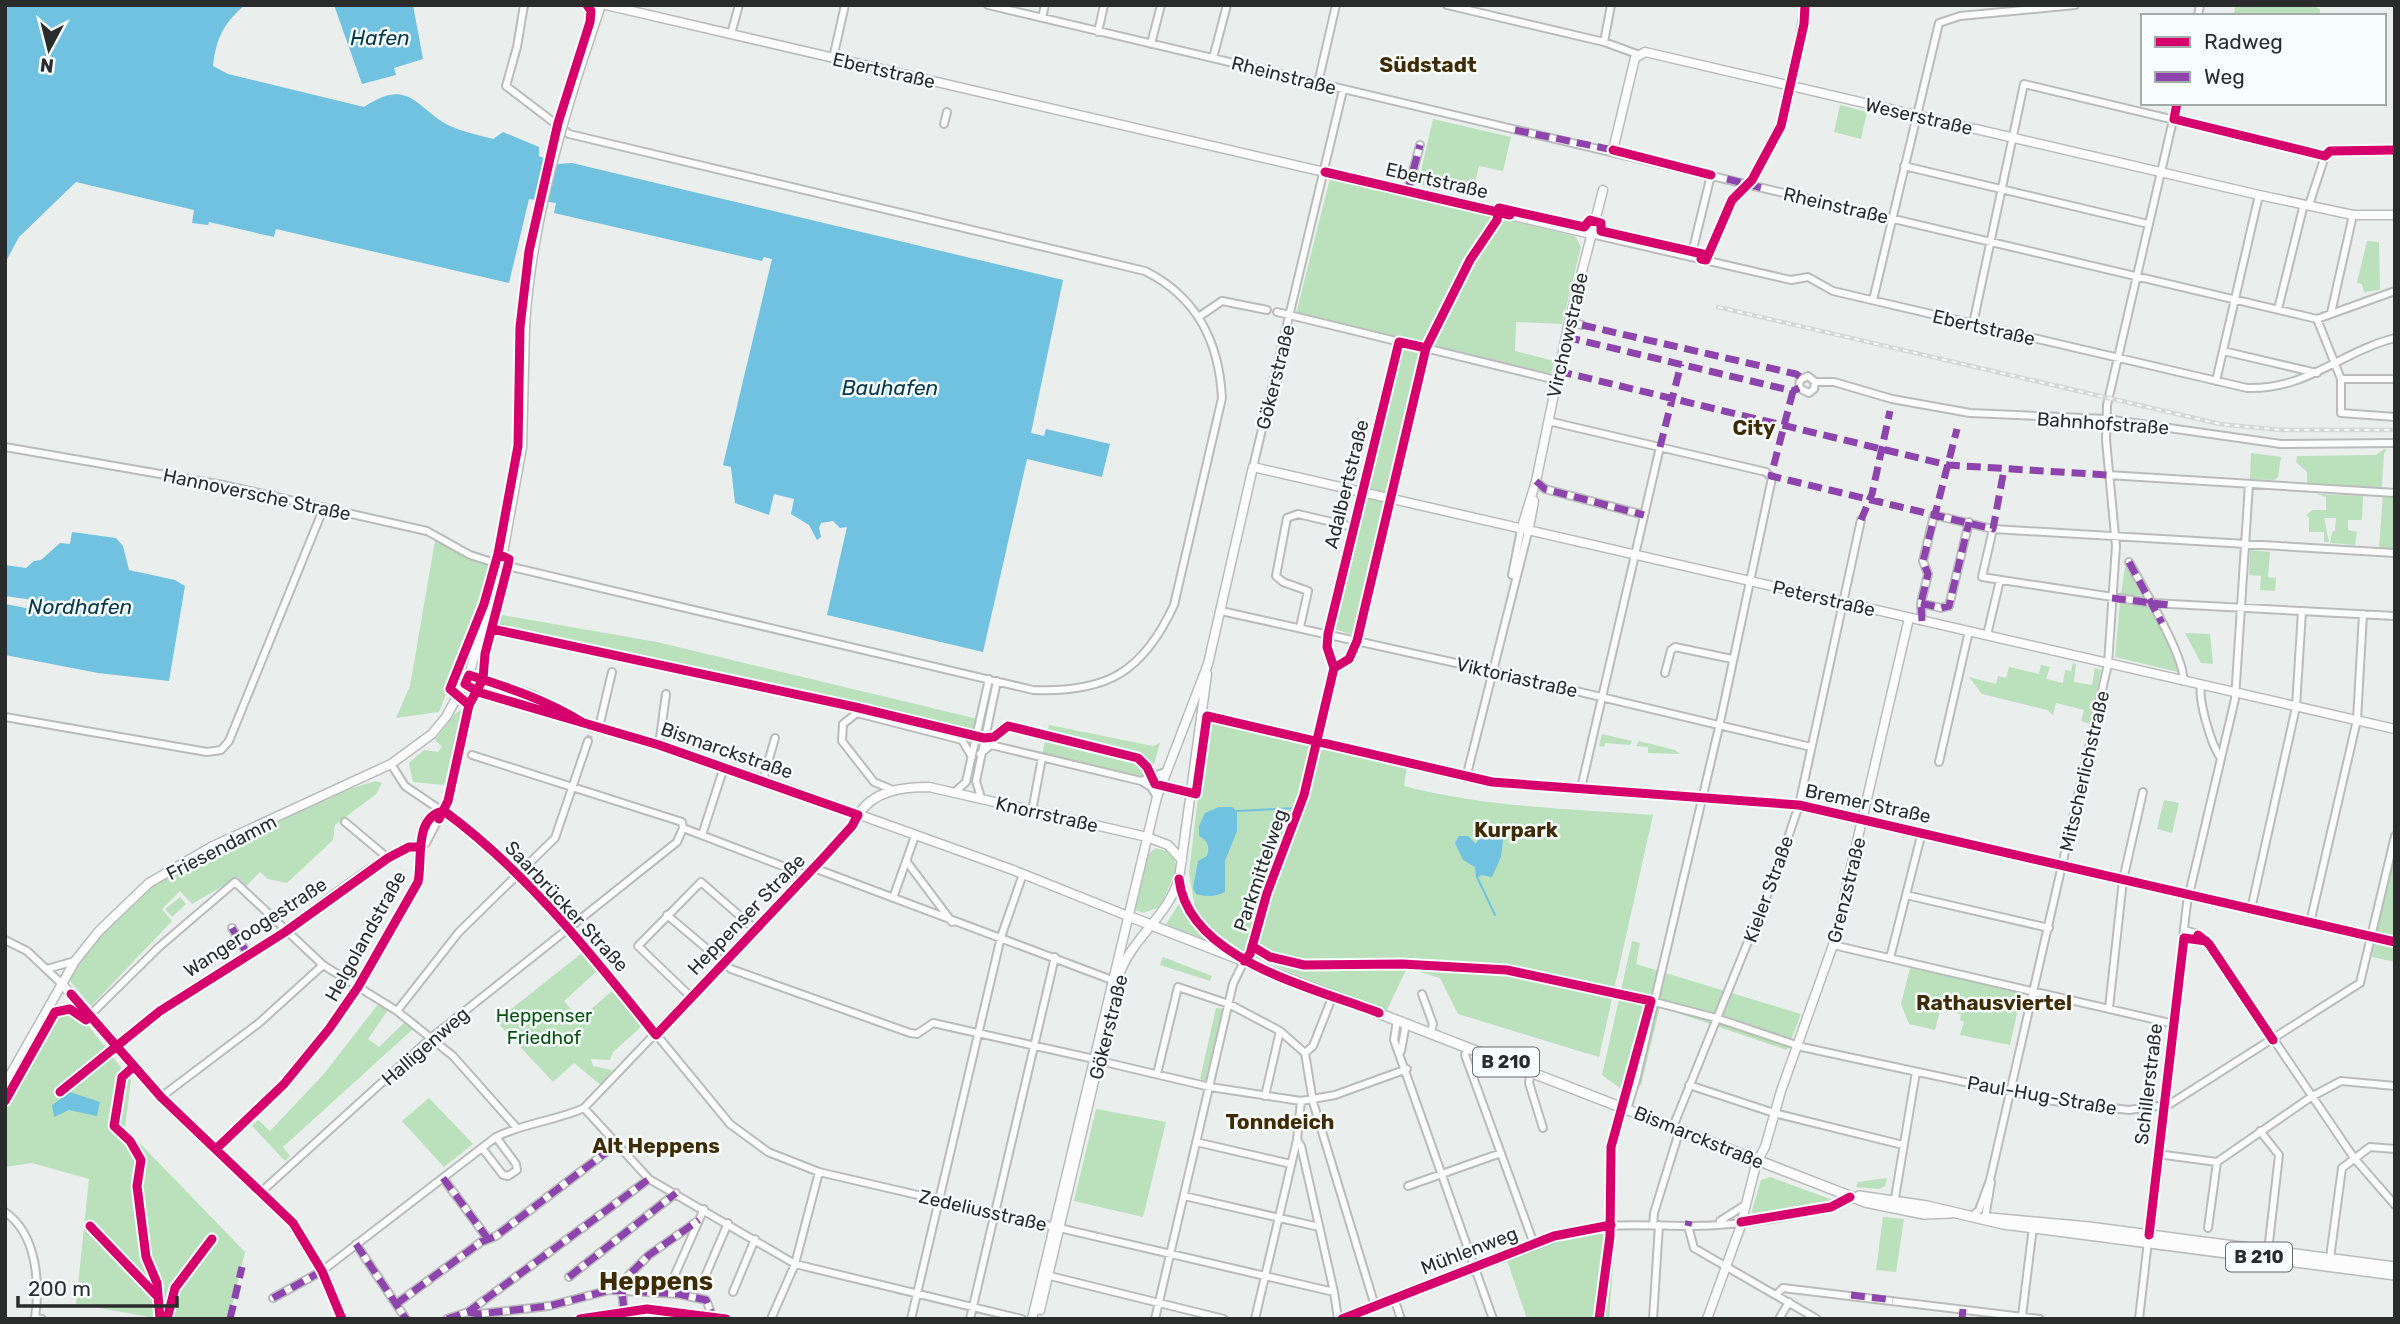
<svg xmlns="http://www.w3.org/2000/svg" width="2400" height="1324" viewBox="0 0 2400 1324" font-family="Rubik,sans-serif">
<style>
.green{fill:#bae0bc}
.water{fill:#71c1e0}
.pier{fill:#eaeeed}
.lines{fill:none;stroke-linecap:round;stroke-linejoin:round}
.stream{stroke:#71c1e0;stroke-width:2}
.street-tunnel{stroke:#c4c7c6;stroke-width:6;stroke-dasharray:6 3;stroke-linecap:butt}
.street-casing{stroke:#babcbc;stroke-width:10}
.secondary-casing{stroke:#babcbc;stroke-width:11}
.primary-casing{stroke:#babcbc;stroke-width:12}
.street{stroke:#fcfcfc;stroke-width:6}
.secondary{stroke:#fcfcfc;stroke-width:8}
.primary{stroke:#fcfcfc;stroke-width:9}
.rail-casing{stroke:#d6d7d7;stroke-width:4.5}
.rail{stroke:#f6fdfc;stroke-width:2;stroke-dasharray:5;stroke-linecap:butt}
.secondary-bridge-casing{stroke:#babcbc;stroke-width:11;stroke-linecap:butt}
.secondary-bridge{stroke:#fcfcfc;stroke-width:8}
.quiet{stroke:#8e44ad;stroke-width:7;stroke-dasharray:14 7;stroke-linecap:butt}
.cycleway-casing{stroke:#f6fdfc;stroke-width:13}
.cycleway{stroke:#d6006c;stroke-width:9}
.labels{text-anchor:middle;stroke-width:5;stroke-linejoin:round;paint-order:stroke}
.shield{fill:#f6fdfc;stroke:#676b6a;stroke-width:2}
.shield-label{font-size:18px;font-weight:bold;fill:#2a2c2c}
.street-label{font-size:19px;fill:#2a2c2c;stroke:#f6fdfc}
.park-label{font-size:19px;fill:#045110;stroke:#f6fdfc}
.water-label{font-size:21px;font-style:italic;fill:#05384b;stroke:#f6fdfc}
.neighbourhood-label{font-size:21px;font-weight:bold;fill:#3f2c04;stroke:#f6fdfc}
.district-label{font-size:26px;font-weight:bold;fill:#3f2c04;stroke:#f6fdfc}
</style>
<rect width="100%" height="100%" fill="#eaeeed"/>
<path class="green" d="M2236 5H2311L2320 9V16H2233Z
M1840 105 1867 112 1861 139 1834 132Z
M1433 119 1511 137 1503 171 1479 166 1472 196 1418 184Z
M1330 178 1575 236 1581 247 1562 324 1516 322 1515 351 1554 361 1551 374 1296 314Z
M2367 241 2379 242 2380 290 2364 292 2362 284 2357 283Z
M1400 349 1422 354 1389 495 1365 489Z
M2384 449 2387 450 2384 453 2382 488 2307 483V472L2296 462 2297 456 2376 455Z
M2251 453 2281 457 2278 477 2274 480 2250 479Z
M2317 494 2363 496 2362 520H2348V530L2357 532 2355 545 2330 543 2332 532 2335 531 2336 518H2324L2329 542H2324V532H2309V518L2306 515 2313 510H2326V497Z
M1363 495 1387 501 1354 635 1331 628Z
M2383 495 2395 496V549L2379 548Z
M436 535 494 565 492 578 439 712 396 718 410 686Z
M2250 550 2270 552 2268 577 2276 578 2275 591 2260 590 2261 576 2249 575Z
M2125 567 2134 573 2144 596 2121 594Z
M2120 603 2146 606 2152 610 2181 667 2178 672 2115 657Z
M502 615 657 642 978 719 975 732 853 702 840 703 773 691 499 628Z
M2185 633 2210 634 2213 664 2201 663Z
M2073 663 2076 664 2074 682 2092 685 2095 668 2101 670 2090 724 2081 721 2084 710 2056 703 2053 715 2047 710 1982 694 1969 677 1996 684 1998 676 2006 678 2009 667 2039 674 2041 665 2050 667 2046 679 2063 683 2065 670 2071 671Z
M465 707 444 785 413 782 409 763 424 750 438 752 442 747 435 740 455 714Z
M1212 720 1407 766 1404 786C1485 807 1569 809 1653 815L1599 1057 1458 1014 1440 978 1407 968 1386 1012 1245 953 1205 924 1195 908 1189 872 1207 723Z
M1049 725 1153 746 1160 743 1149 781 1114 772 1111 768 1110 771 1042 754Z
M1602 734 1632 741 1630 745 1605 743 1604 747 1599 746Z
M1639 741 1675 750 1680 754 1648 753V747L1636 746Z
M376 781 382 783 376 794 335 825 333 840 287 883 268 879 260 872 246 886 238 877 192 904 180 891 162 909 172 921 91 1006 70 981C73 966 82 956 91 944 135 881 208 851 276 820 309 806 341 790 376 781Z
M2164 800 2179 803 2172 833 2157 829Z
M2395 840V939L2371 933Z
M1156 848 1172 853 1177 869 1160 907 1143 913 1135 910C1136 893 1140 856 1156 848Z
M180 897 186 904 172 917 165 909Z
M1180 902 1188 919 1225 951 1165 926Z
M1632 941 1640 943 1636 964 1801 1014 1787 1050 1660 1007 1641 1085 1620 1088 1602 1075Z
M2375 941 2395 945V962L2372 957Z
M582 953 598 970 564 1001 580 1019 613 990 642 1026 613 1052 610 1060 591 1059 593 1066 612 1070 602 1086 574 1063 553 1082 496 1021Z
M1163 957 1212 976 1210 981 1160 965Z
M1910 968 2022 991 2010 1045 1960 1035 1964 1022 1960 1020 1961 1014 1940 1010 1935 1030 1909 1024 1901 1004Z
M379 1003 388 1010 368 1039 379 1047 405 1022 413 1029 283 1147 290 1156 285 1161 252 1126 258 1120 270 1131 323 1075Z
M1216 1008 1225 1009 1209 1082 1200 1079Z
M63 1011H75L82 1018 131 1080 125 1128 245 1252 229 1319H161L76 1304 89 1179 32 1163 5 1167V1108L33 1058V1052L56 1015Z
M429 1098 473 1144 444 1167 402 1121Z
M1096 1109 1166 1122 1143 1217 1074 1201Z
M1770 1177 1833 1200 1751 1214 1761 1180Z
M1887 1178 1885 1186 1879 1189 1856 1187 1858 1182Z
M1883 1217 1904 1219 1896 1272 1876 1270Z
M1596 1227H1616L1609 1319H1527L1506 1257Z"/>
<path class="water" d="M5 5H245C224 22 216 39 213 66L228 74 364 107C410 76 416 109 450 126 463 132 479 135 493 139L503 132 539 147V156L558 164 572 163 1063 280 1031 433 1044 436 1046 429 1110 444 1102 477 1027 459 983 652 827 615 847 527 840 528 833 521 821 523 819 528 821 537 817 540 809 525 791 514 794 499 774 494 769 515 735 503 731 467 723 465 772 259 764 257 762 261 554 213 556 203 529 199 509 283 276 229 274 237 209 222 208 225 192 223 194 210 76 182 19 237 5 263Z
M334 5H413L423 59 394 68 396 75 362 84Z
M72 532 116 538 123 546 129 570 175 580 185 586 169 681 98 673 5 655V565L26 568 34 561 41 560 60 543 70 544Z
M1219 807H1232L1237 811V831L1225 861V892C1215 897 1207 897 1196 894L1193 888 1198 861 1207 856C1210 846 1208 841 1199 836V826L1205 813Z
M1487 834 1503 839 1501 857 1492 877 1481 875 1476 879 1475 867 1463 860 1455 843 1459 836H1468L1476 844 1479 837Z
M70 1092 100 1102 97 1116 69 1110 54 1117 52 1105Z"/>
<path class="pier" d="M5 596 33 600 31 609 5 604Z"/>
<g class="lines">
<path class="stream" d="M1237 811 1297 808
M1478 879 1495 915"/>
<path class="street-tunnel" d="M588 741 591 732"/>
<defs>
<path id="street" d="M988 5 2317 319 2395 291
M1447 5 1604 42 1637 54
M2198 16 2200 5
M1042 18 1045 5
M1098 32 1104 5
M731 34 739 5
M1604 42 1611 5
M1151 44 1161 5
M833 58 845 5
M1213 58 1227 5
M1318 83 1336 5
M1791 85 1805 5
M944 124 947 112
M1904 166 2148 224
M1408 190 1420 145
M2309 205 2325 156
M1591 234 1791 280 1808 277 1833 291 2247 388C2307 390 2340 352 2395 338
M1691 257 1711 175
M1873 300 1939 23 1960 16 2075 5
M2278 309 2304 204
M1277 312 1556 380
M2331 313 2353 215
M1200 316 1222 301 1267 310
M2317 319 2341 379V413L2395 417
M1569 322 1582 325
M1973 324 2024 84 2325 156 2330 151 2395 150
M2223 351 2317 373
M2341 379H2395
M2216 381 2259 195
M1815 382 1814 389 1809 393 1799 388 1800 380 1808 376 1815 382H1834L1892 399 1970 413 2106 419 2281 444 2395 443
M1548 421 1766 472 1772 478 1719 727 1636 1080 1627 1109
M5 447 223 485 427 531 470 555 495 563 1033 690C1107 693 1143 672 1174 605L1222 398C1219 341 1197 297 1145 271L569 134 506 86 517 47 524 5
M1253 467 1343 90
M2108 475 2395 493
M1536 481 1545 489 1644 515
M1993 529 1982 577 2152 603 2395 616
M2129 562C2141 584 2187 660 2183 681
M1512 575 1521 530
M1921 603 1941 608 1949 606 1969 522
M1221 611 1492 671 1811 747
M1922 621 1921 603 1928 574 1923 561 1934 515 1993 529 2395 553
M1300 627 1308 591 1283 582 1276 576 1287 518 1298 514 1353 527
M1328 634 1399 342
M1987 635 2000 580
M1357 641 1426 348
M1665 673 1671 650 1675 647 1732 659
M2201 685C2198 700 2211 744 2220 757
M1203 715 1315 742
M5 717 207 752 221 750 229 741 324 507
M599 727 612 672
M659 745 666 694
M1326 745 1492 782 1799 805 2395 942
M980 754 991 745 1141 781 1151 787 1157 797
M1939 762 1969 631
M391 764 405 786 473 832 568 927 730 1124 768 1152 819 1172 1334 1292 1338 1319
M1466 778 1528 532
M763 780 775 738
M1141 781 1165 772
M1581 788 1660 447
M893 790 874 782 842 741 843 724 857 713 962 740 972 757
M955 792 966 782 989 679
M981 798 976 781 997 681
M1032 811 1042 758
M345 822 388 858
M683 828 806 875
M702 835 724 767
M419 847 426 843 448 801 469 705
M907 862 952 922
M814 868 1112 980
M1906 895 2049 928
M893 898 915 836
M2251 909 2296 707 2302 611
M667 915 731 969 910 1033 917 1034 933 1023 1094 1059
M2310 923 2357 720 2363 614
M232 928 248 955
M2184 930 2198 934 2209 944 2354 1158 2395 1205
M5 940 27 951 62 984
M1833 945 2174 1024
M1890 958 1922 832
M47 969 75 961
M1422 994 1433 1024 1431 1032
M690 996 638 946 701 882 755 929
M1651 1001 1716 1018 1802 1047 1848 1057 2053 1101 2129 1110 2170 1104 2360 983 2395 836
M2109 1008 2123 880 2143 792
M397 1011 459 932 555 838 588 741
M90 1015 159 947 235 882 323 965 397 1011 453 1056 516 1127
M1397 1020 1394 1040 1493 1319
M115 1046C169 1003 227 970 284 932 315 911 386 848 419 847
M1468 1047 1465 1055 1534 1244
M1401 1051 1406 1023
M1305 1053 1313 1046 1333 995
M1100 1061 1210 1087 1301 1101 1335 1095 1407 1069
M1531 1071 1529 1083 1543 1128
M1157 1074 1178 987 1229 1004 1280 1031 1305 1053 1313 1102 1375 1306
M1689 1085 1774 1113 1903 1145
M1265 1096 1280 1031
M161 1097 259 1023 323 965
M584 1108 649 1179 795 1264 1022 1319
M1673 1127 1777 870 1799 805 1861 520
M2260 1131 2279 1155 2268 1251
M1297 1140 1301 1146 1334 1292
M1196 1142 1291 1164
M482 1148 503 1175 508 1176 517 1170 516 1164 496 1137
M216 1149 284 1084 329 1029 358 987 418 882C423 860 413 817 444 811
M2157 1154 2217 1162 2311 1097 2341 1081 2395 1086
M443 1178 488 1239
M1408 1186 1501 1153
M261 1192 431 1038 677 842 683 828 682 822 472 755
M1184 1196 1319 1227
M1894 1204 1916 1072
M5 1212C37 1234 40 1283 35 1318L42 1319
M1972 1216 1979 1210 1990 1180 2108 664 2116 546 2106 440 2107 405 2177 103
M1985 1218 1991 1182
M1720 1221 1745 1205
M1653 1225 1654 1213 1680 1129
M1688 1226 1694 1248 1817 1319
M2208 1228 2217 1162
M356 1244 406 1319
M2330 1258 2342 1168 2370 1147 2395 1149
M1050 1276 1224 1319
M569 1277 676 1193
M673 1279 704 1209
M704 1279 728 1223
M733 1292 755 1239
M1776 1295 1783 1288 2040 1319
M273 1298 322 1271 496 1137C524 1123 555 1121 584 1108L824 857 852 826 858 815
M1394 1298 1401 1319
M396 1304 481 1242 496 1236 617 1144
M624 1310 621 1283 649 1255 699 1220
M468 1312 479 1314 549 1306 610 1290 679 1294 706 1300 712 1315
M2022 1316 2033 1227
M447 1319 468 1312 649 1179
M580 1319 647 1309 726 1319
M771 1319 795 1264 819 1172
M911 1319 1001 937 1023 874
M970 1319 1055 957
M1155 1319 1233 984 1244 961
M1255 1319 1297 1140 1301 1101
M1342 1319 1574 1231C1613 1222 1652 1226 1692 1226 1734 1226 1813 1216 1850 1197
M1653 1319 1659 1225
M1779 1319 1789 1302
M2139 1319 2187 903 2235 699 2249 484"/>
<path id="secondary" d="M606 5 1591 234
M579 71 601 5
M1613 150 1635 58 1645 52 2259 195 2353 215H2395
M1521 530 1536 481 1569 322 1603 190
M1528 532 1534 501
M469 675 532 695 573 716
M465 684 478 692 659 745 763 780 1013 870 1128 916
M858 815C874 790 903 787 929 787L1147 837 1168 845 1182 860
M62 984 161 1097 293 1223 322 1271 342 1319
M5 1084 75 961 99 931 149 883 211 847 391 764 432 734 446 717 469 675 501 564 522 447 525 327
M1758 1160 1765 1147 1781 1091 1833 945 1909 618
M1040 1310 1119 975C1132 938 1167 917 1179 879L1207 674
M1032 1319 1157 797 1208 664 1253 467 2395 729
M1707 1319 1740 1228 1758 1157"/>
<path id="primary" d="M1179 879C1183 916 1209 934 1236 956
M1128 916 1865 1202 1924 1214 1951 1213
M1859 1196 1927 1206 2003 1224 2395 1275
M1990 1218 2089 1227 2395 1267"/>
</defs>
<use href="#street" class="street-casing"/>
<use href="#secondary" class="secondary-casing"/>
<use href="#primary" class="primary-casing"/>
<use href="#street" class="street"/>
<use href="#secondary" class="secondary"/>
<use href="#primary" class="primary"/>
<defs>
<path id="rail" d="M1718 307 2220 424 2281 430H2395"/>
</defs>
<use href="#rail" class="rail-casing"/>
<use href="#rail" class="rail"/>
<defs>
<path id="secondary-bridge" d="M525 327C530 240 553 153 579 71"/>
</defs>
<use href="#secondary-bridge" class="secondary-bridge-casing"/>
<use href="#secondary-bridge" class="secondary-bridge"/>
<path class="quiet" d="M1515 130 1613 150
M1727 179 1766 189
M1408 190 1420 145
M1582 325 1796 374 1802 378
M1566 337 1793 391 1799 388
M1558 371 1948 465 2108 475
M1793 391 1771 476 1993 529 2004 470
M1660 447 1681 364
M1536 481 1545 489 1644 515
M1861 520 1872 494 1890 411
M2129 562 2162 623
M2112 598 2169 605
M1921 603 1941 608 1949 606 1969 522
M1922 621 1921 603 1928 574 1923 561 1957 429
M232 928 248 955
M443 1178 488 1239
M1688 1226 1689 1221
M356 1244 406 1319
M569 1277 676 1193
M1851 1295 1893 1300
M273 1298 322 1271
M396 1304 481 1242 496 1236 617 1144
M624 1310 621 1283 649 1255 699 1220
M468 1312 479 1314 549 1306 610 1290 679 1294 706 1300 712 1315
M230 1319 242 1267
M447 1319 468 1312 649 1179
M1962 1319 1963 1309"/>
<defs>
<path id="cycleway" d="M2177 103 2174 119 2325 156 2330 151 2395 150
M1613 150 1711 175
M1325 172 1510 215
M1701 259 1706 260 1732 200 1752 180 1781 126 1804 24 1805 5
M492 629 855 707 984 738 994 737 1008 726 1138 758 1147 767 1155 784 1196 794 1207 716 1492 782 1799 805 2395 942
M1334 668 1349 659 1357 641 1426 348 1470 260 1497 220 1499 208 1584 227 1590 220 1601 223V231L1707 255
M1334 668 1327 647 1328 634 1399 342 1426 348
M469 705 450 689 484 604 498 554 518 446 520 327 529 251 558 123 590 22 591 11 587 5
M444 811C527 872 591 954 656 1035L824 857 852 826 858 815 659 745 478 692 465 684 469 675C510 688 546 700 582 722
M439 819 448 801 469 705 483 679 485 654 508 565 509 559 498 554
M1179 879C1188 960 1315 988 1379 1013
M2198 935 2209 944 2273 1040
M1252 946 1270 957 1304 965 1402 964 1507 970 1651 1001 1611 1147 1610 1236 1599 1319
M1244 961 1250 954 1267 893 1304 795 1334 668
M71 994 161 1097 293 1223 322 1271 342 1319
M133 1067 122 1077 114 1126 130 1141 141 1160 137 1186 146 1257 157 1283 160 1319
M60 1092 160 1011 285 932 388 858 409 847H419
M5 1101 55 1012 70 1009 86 1020
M216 1149 284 1084 329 1029 358 987 418 882C423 860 413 817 444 811
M1741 1222 1831 1207 1850 1197
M90 1226 156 1295
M2149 1235 2184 938 2206 941
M167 1319 175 1288 212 1239
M580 1319 647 1309 726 1319
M1342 1319 1554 1236 1611 1225"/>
</defs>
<use href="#cycleway" class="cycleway-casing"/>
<use href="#cycleway" class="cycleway"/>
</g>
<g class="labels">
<g class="shield">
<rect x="1473" y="1047.5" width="66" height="29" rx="5"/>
<rect x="2226" y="1242.5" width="66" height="29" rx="5"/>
</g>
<g class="shield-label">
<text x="1506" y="1068">B 210</text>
<text x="2259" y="1263">B 210</text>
</g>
<g class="street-label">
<text transform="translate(884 70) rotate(13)" y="7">Ebertstraße</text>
<text transform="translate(1284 75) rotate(14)" y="7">Rheinstraße</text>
<text transform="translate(1919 116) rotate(13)" y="7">Weserstraße</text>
<text transform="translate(1437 180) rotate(13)" y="7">Ebertstraße</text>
<text transform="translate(1836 205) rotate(13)" y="7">Rheinstraße</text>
<text transform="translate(1984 327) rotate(13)" y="7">Ebertstraße</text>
<text transform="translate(1567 335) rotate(-77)" y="7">Virchowstraße</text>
<text transform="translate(1275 377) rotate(-76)" y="7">Gökerstraße</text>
<text transform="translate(2103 423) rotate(4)" y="7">Bahnhofstraße</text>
<text transform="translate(1346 484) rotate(-76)" y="7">Adalbertstraße</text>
<text transform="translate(257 494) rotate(12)" y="7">Hannoversche Straße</text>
<text transform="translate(1824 598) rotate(13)" y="7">Peterstraße</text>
<text transform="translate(1517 677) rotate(13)" y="7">Viktoriastraße</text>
<text transform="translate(727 750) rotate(19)" y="7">Bismarckstraße</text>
<text transform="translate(2084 771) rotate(-77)" y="7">Mitscherlichstraße</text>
<text transform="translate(1868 803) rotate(12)" y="7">Bremer Straße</text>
<text transform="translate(1047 814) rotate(13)" y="7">Knorrstraße</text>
<text transform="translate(221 847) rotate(-27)" y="7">Friesendamm</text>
<text transform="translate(1260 870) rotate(-71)" y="7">Parkmittelweg</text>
<text transform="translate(1768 889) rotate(-70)" y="7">Kieler Straße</text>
<text transform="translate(1846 890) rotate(-76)" y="7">Grenzstraße</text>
<text transform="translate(567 906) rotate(47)" y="7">Saarbrücker Straße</text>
<text transform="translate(746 914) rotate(-46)" y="7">Heppenser Straße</text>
<text transform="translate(255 927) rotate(-33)" y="7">Wangeroogestraße</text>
<text transform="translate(365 936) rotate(-61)" y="7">Helgolandstraße</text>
<text transform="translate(1108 1027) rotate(-76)" y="7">Gökerstraße</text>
<text transform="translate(425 1046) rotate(-41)" y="7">Halligenweg</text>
<text transform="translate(2148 1084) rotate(-83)" y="7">Schillerstraße</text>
<text transform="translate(2042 1095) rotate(10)" y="7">Paul-Hug-Straße</text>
<text transform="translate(1699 1137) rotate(22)" y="7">Bismarckstraße</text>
<text transform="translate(983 1210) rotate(13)" y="7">Zedeliusstraße</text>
<text transform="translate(1469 1250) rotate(-21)" y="7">Mühlenweg</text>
</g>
<g class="park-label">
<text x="544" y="1022">Heppenser<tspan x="544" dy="22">Friedhof</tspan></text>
</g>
<g class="water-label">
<text x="380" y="45">Hafen</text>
<text x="890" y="395">Bauhafen</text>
<text x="80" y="614">Nordhafen</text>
</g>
<g class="neighbourhood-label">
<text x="1428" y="72">Südstadt</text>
<text x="1754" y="435">City</text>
<text x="1516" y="837">Kurpark</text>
<text x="1994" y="1010">Rathausviertel</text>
<text x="1280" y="1129">Tonndeich</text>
<text x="656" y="1153">Alt Heppens</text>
</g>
<g class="district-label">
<text x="656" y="1290">Heppens</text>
</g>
</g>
<rect width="2400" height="1324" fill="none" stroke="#2a2c2c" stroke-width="14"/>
<rect x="2141" y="14" width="245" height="91" fill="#f6fdfc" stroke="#a4a9a9" stroke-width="2"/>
<rect x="2155" y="37" width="35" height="10" fill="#d6006c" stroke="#a4a9a9" stroke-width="2"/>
<text x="2204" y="49" font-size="21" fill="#2a2c2c">Radweg</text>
<rect x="2155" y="72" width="35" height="10" fill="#8e44ad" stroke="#a4a9a9" stroke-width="2"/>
<text x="2204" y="84" font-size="21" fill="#2a2c2c">Weg</text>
<g transform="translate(49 49) rotate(187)" stroke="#f6fdfc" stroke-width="5" paint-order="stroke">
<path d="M0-5L12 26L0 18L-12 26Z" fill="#2a2c2c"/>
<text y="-10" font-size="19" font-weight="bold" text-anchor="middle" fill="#2a2c2c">N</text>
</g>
<path d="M18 1296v10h159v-10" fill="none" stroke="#2a2c2c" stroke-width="3.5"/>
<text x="28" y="1296" font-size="21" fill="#2a2c2c" stroke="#f6fdfc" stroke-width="5" paint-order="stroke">200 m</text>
</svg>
